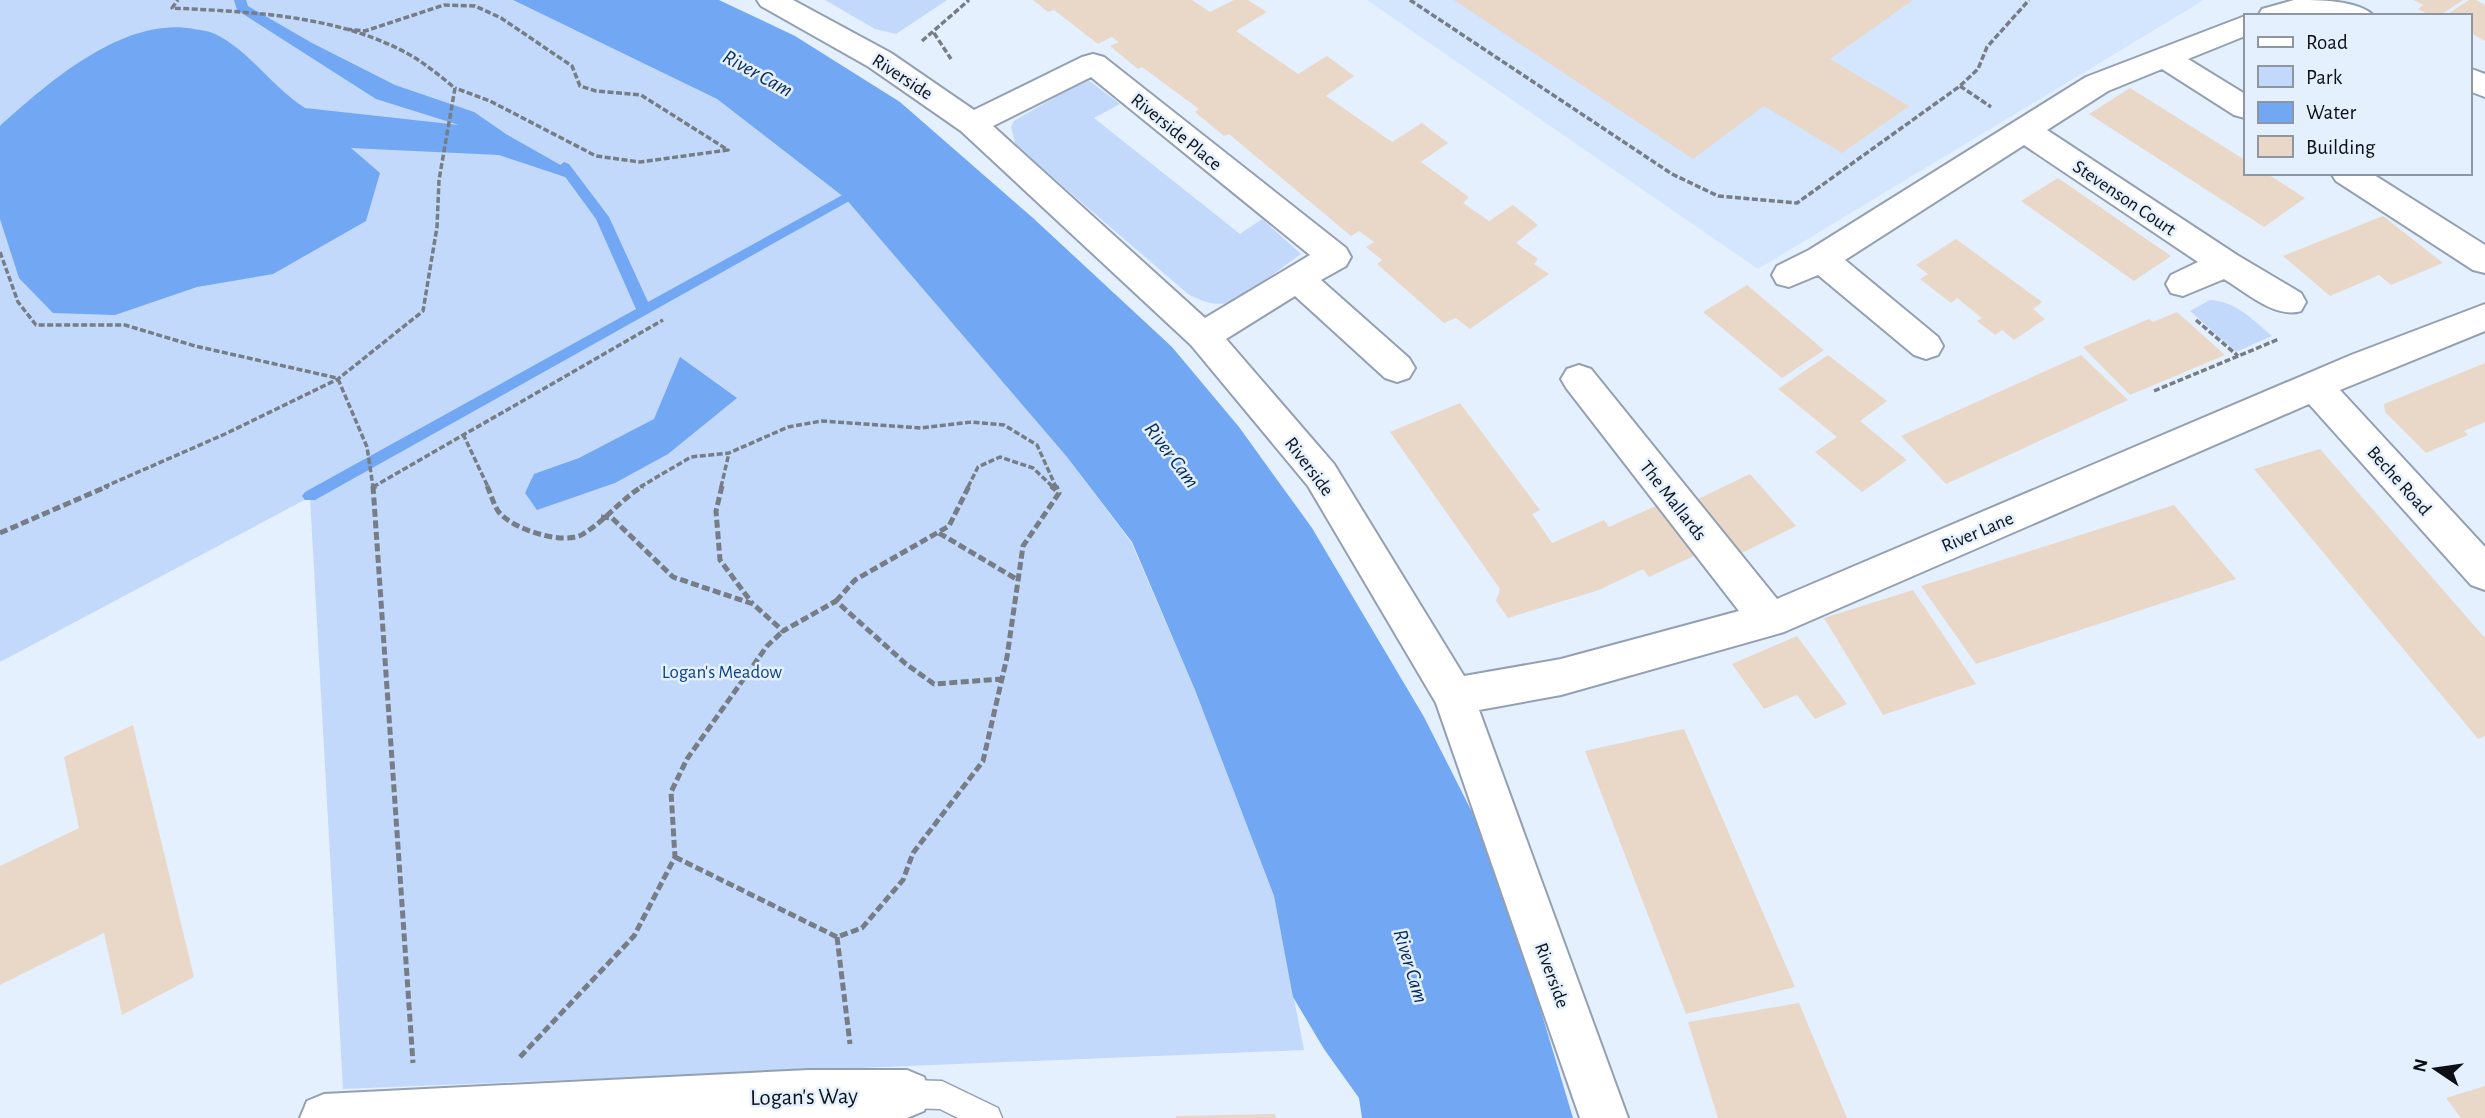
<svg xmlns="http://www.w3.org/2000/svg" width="2485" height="1118" viewBox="0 0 2485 1118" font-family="'Alegreya Sans',sans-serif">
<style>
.built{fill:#d4e5fe}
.green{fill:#c2d9fb}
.water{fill:#71a7f3}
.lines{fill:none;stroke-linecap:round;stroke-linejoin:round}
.stream{fill:#71a7f3;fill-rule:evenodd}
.building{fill:#e9d7c8}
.lane-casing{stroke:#94a0b2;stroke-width:3}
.street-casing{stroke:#94a0b2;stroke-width:4}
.path-far1{stroke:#767d87;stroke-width:3.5;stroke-dasharray:6 2.5;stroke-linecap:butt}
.path{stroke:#767d87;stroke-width:5;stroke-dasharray:8 3.5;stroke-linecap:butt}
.lane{fill:#fff;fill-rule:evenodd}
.street{fill:#fff;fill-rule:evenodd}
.labels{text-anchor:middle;stroke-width:5;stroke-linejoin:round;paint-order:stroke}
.street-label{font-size:19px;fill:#0c1016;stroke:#e5f0fe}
.park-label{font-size:19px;fill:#0e4185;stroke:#e5f0fe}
.water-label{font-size:21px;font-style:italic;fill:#072b5a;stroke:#e5f0fe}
.near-street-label{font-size:23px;fill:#0c1016;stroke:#e5f0fe}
</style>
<rect width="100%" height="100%" fill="#e5f0fe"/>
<path class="built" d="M1367 0H2204L1758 269Z"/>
<path class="green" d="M0 0H513L717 99 845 198 1067 457 1131 542 1195 690 1274 896 1304 1050 343 1089 310 497 0 662Z
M825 0H947L896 34 875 29Z
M1087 79 1120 104 1094 118 1240 234 1262 219 1301 254 1236 301C1217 307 1205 303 1188 294L1016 146 1011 127 1014 121Z
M2210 300C2237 302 2252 319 2272 336L2236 352 2190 311Z"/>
<path class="water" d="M234 0H246L248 6 312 43 395 85 474 112 506 134 564 167 574 180 499 155 351 148 380 173 366 221 273 274 197 287 115 315 53 313 19 278 0 219V126C49 82 124 16 194 29 200 30 209 31 215 34 250 51 272 87 305 108L459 125 376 99 237 10Z
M513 0H719L795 36 900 102 1033 218 1172 347 1239 427 1312 528 1424 717 1473 814 1511 911 1573 1118H1362L1359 1098 1324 1049 1293 997 1274 896 1195 690 1132 542 1067 457 845 198 717 99Z
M680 357 737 398 668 454 615 483 537 510 525 493 534 474 579 458 654 419Z"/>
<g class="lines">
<path class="stream" d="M564 162 569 164 609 217 648 302 857 187H867L869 190 315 500H305L302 496 305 492 636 309 596 219 558 167Z"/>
</g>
<path class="building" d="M1033 0H1192L1210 12 1234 0H1248L1267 12 1236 31 1298 74 1327 56 1354 76 1326 96 1392 142 1422 123 1448 143 1421 162 1469 197 1463 203 1489 221 1513 205 1538 225 1516 243 1538 259 1534 264 1549 274 1470 329 1456 318 1444 323 1377 264 1382 260 1366 247 1374 242 1359 231 1351 236 1229 134 1224 136 1195 112 1199 109 1142 67 1138 69 1110 46 1119 42 1112 37 1098 44 1054 10 1048 12Z
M1454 0H1913L1830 59 1909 106 1842 153 1764 106 1693 159Z
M2413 0H2463L2439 16H2431L2418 9 2423 5Z
M2469 0H2476L2485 5V41L2469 32V16H2445Z
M2130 88 2245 160V173H2266L2305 198 2264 227 2089 114Z
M2058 178 2171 256 2134 281 2021 201Z
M2383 216 2443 263 2391 285 2379 275 2330 296 2283 256Z
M1956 239 2042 302 2033 309 2045 319 2014 340 2002 330 1995 335 1977 321 1982 318 1957 298 1951 303 1920 279 1928 274 1916 265Z
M1747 285 1824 350 1782 378 1703 312Z
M2177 312 2225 355 2130 395 2083 347 2149 319 2153 322Z
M1828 355 1887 401 1860 421 1907 460 1862 492 1815 452 1837 437 1778 389Z
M2081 355 2128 400 1946 484 1901 436Z
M2485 363V422L2464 431 2468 435 2426 453 2385 412 2384 404Z
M1460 403 1540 510 1532 514 1552 543 1604 520 1609 527 1660 504 1700 553 1649 577 1643 569 1599 590 1508 618 1496 601 1500 589 1390 432Z
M2320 449 2485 638V736L2478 739 2254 469Z
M1750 474 1796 526 1740 554 1694 501Z
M2174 505 2236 579 1976 664 1921 586Z
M1913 590 1976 684 1883 715 1824 618Z
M1797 636 1847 704 1815 719 1797 695 1764 709 1732 664Z
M133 725 194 977 122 1015 104 933 0 985V866L79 828 64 757Z
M1684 729 1795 987 1686 1014 1585 751Z
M1799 1003 1847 1118H1718L1688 1022Z
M2485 1086V1118H2461L2446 1098Z
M1275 1114 1276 1118H1176V1116Z"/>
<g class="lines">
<defs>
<path id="lane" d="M907 1080 942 1081 998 1108 1002 1118H958L940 1109 907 1108 897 1104 893 1094 897 1084Z"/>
<path id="street" d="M757 0H793L891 53 974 110 1082 57 1093 54 1104 57 1346 248 1351 257 1346 266 1321 280 1409 358 1415 368 1409 378 1397 382 1385 378 1295 296 1226 339 1334 464 1464 676 1561 659 1739 611 1567 389 1561 379 1567 369 1579 365 1591 369 1777 599 2351 355 2485 304V331L2340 390 2485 547V590L2471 585 2309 404 1784 632 1561 695 1479 710 1628 1118H1580L1436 703 1308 486 1191 345 961 131 869 67 761 6ZM1091 77 1310 255 1205 318 993 126Z
M2294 0C2318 0 2359 0 2374 16H2258L2262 9Z
M2245 16V36L2188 59 2245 94V118L2234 115 2162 69 2108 91 2047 130 2237 255 2301 293 2306 302 2301 311C2275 319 2246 292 2224 279L2183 296 2171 293 2166 284 2171 275 2198 262 2024 145 1845 260 1938 337 1943 346 1938 355 1926 359 1914 355 1818 275 1789 287 1777 284 1772 275 1777 266 1809 250 2086 77Z
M2469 68 2485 74V97L2469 91Z
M2331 173H2371L2485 245V273L2473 270 2336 181Z
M809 1070H907L924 1077 931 1094 924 1111 907 1118H300L307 1101 324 1094Z"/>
</defs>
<use href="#lane" class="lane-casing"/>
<use href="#street" class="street-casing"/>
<path class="path-far1" d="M1410 0 1672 174 1718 196 1797 203 1960 86 1978 69 1987 47 2029 0
M346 29 365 31 444 5 475 6 501 18 572 66 580 86 596 91 641 95 728 150 640 162 596 156 490 101 455 88
M934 33 951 59
M922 41 969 0
M1960 86 1991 107
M0 252 18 302 36 325H125L195 346 337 378
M2196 320 2238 356
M338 379 367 447 373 487
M2154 391 2279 339
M463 434 488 487
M104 487 225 434 338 379 423 311 437 227 439 180 455 88C441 77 427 65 412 56 340 15 252 12 172 8L178 0
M373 487 663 320
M640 487 691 457 729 453 788 427 822 421 921 428 972 422 1004 425 1037 445 1056 487
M721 487 729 453
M968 487 978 467 1000 457 1033 468 1053 487"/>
<path class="path" d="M373 486 413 1063
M487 486C491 494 493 503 498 511 511 529 564 546 583 534 605 521 621 499 643 486
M722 486 716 511 720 560 752 603
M1051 486 1056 490
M372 488 376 486
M601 517 612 518 673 577 753 604 783 631 836 601 906 664 934 684 1002 679
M0 533 108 486
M939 533 1018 580
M836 601 855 580 949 526 969 486
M675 857 837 937 862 928 903 880 913 853 983 761 1007 657 1023 546 1059 493 1056 486
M837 937 850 1044
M520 1057 634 936 675 857 671 792 687 759 767 646 783 631"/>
<use href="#lane" class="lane"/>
<use href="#street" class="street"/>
</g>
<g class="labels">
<g class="street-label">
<text transform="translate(903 76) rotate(33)" y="7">Riverside</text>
<text transform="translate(1177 131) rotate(39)" y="7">Riverside Place</text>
<text transform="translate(2125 197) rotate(34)" y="7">Stevenson Court</text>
<text transform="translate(1310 466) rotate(53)" y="7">Riverside</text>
<text transform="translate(2400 480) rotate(48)" y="7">Beche Road</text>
<text transform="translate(1674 500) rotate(52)" y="7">The Mallards</text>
<text transform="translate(1977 531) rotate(-23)" y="7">River Lane</text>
<text transform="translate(1553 975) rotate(70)" y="7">Riverside</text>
</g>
<g class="park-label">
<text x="722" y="678">Logan's Meadow</text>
</g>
<g class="water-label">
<text transform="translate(758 73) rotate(29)" y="7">River Cam</text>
<text transform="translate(1172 455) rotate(53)" y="7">River Cam</text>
<text transform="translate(1411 966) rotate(73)" y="7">River Cam</text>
</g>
<g class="near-street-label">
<text transform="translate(804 1096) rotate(-1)" y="8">Logan's Way</text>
</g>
</g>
<rect x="2244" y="14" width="228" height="161" fill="#e5f0fe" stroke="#8e96a1" stroke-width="2"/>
<rect x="2258" y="37" width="35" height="10" fill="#ffffff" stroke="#8e96a1" stroke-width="2"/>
<text x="2306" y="49" font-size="21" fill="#0c1016">Road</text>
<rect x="2258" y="66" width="35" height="21" fill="#c2d9fb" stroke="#8e96a1" stroke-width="2"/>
<text x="2306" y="84" font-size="21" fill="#0c1016">Park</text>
<rect x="2258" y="102" width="35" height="21" fill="#71a7f3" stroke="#8e96a1" stroke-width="2"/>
<text x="2306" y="119" font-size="21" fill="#0c1016">Water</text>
<rect x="2258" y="136" width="35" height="21" fill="#e9d7c8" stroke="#8e96a1" stroke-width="2"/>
<text x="2306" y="154" font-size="21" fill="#0c1016">Building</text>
<g transform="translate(2436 1069) rotate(283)" stroke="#e5f0fe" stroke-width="5" paint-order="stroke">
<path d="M0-5L12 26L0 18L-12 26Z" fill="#0c1016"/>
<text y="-10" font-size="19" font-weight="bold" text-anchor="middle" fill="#0c1016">N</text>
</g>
</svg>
